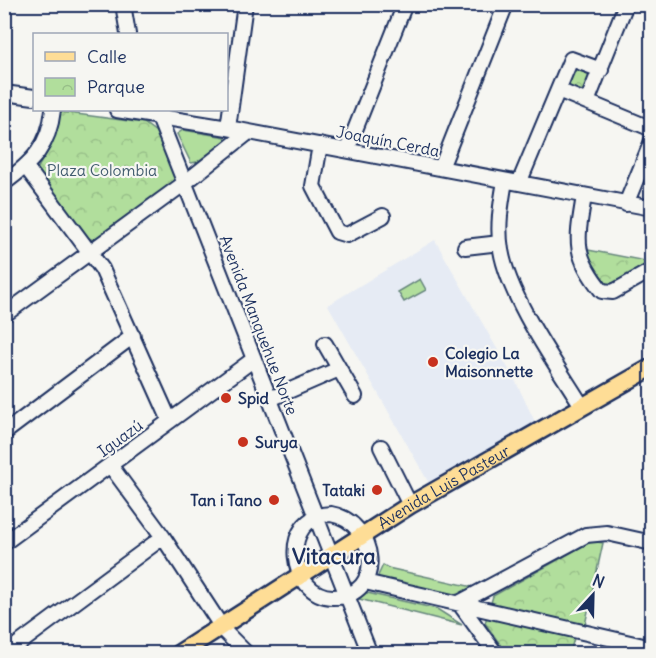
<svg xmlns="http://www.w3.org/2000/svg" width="656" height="658" viewBox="0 0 656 658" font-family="Delius,sans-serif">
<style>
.built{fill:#e6ebf4}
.green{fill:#b1de9c;stroke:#66867d;stroke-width:1.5}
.park{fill:url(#park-crowns);stroke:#66867d;stroke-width:1.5}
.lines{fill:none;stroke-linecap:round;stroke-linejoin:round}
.minor-casing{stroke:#1b2f5e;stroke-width:18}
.major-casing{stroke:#1b2f5e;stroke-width:21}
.minor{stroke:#f6f6f2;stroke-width:14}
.major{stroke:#fedd96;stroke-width:16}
.poi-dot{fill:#c8321e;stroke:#f6f6f2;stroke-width:2}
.labels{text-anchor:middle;stroke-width:4.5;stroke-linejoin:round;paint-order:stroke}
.street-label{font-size:16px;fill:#1b2f5e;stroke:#f6f6f2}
.park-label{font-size:16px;fill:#405b6e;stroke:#f6f6f2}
.poi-label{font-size:16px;font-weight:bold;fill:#1b2f5e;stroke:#f6f6f2;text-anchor:start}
.district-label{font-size:22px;font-weight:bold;fill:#1b2f5e;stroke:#f6f6f2}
</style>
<defs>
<pattern id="park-crowns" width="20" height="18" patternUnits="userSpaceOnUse" patternTransform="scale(1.5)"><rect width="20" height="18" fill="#b1de9c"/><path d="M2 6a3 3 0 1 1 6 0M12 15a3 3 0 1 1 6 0" fill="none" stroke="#98bf89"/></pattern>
</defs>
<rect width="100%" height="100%" fill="#f6f6f2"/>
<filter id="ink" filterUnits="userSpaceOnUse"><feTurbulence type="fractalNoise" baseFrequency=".0167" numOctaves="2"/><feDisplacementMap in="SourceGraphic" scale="12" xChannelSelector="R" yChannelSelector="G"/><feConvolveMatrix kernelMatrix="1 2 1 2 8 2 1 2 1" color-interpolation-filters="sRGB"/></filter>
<g filter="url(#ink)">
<path class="built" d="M435 240 516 382 536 424 430 485 328 305Z"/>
<path class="green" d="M183 130 226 137V141L197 162 191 163 177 134Z
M420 279 426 290 404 302 398 292Z
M383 565 388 568 473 587 455 598 376 580Z
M363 592 437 609 462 625 359 599Z"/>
<path class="park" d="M571 61 598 72 587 99 560 88Z
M61 112 144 123 156 132 177 180 94 240 88 238 37 169 50 147Z
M583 249 651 262V268L614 288 608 286Z
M592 541 603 543 585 625 574 638 570 653H506L485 623 493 596Z"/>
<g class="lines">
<defs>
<path id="minor" d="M123 4 128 34
M558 90 652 129
M4 93 34 97
M587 102 626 4
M117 110 228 128 652 208
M156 110 370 654
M228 128 245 4
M320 145 313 186 337 232 347 235 383 216
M347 150 405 4
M26 167 102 269 170 421
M441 168 506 4
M505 181C501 204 497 226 501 250 509 298 556 364 582 406
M4 183C33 162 49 146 53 110
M519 183 571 59 601 70
M584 196C577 240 572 254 602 291L613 292 652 270
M626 204 652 141
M465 247 500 243
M4 315 186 182 249 132
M325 344 355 396
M270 399 339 369
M4 433 133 336
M381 447 410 505
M110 465 163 537 225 632 247 654
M331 514C377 522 387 597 333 597 289 597 278 516 331 514Z
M4 543 254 359
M365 582 652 648
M5 654 163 537
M496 654 459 603 586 535 607 533 652 543"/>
<g id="major">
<path id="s1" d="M178 654 410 505 652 367"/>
</g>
</defs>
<use href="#minor" class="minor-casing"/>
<use href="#major" class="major-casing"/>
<use href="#minor" class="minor"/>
<use href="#major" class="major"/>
</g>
</g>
<g class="poi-dot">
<circle cx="433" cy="362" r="6"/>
<circle cx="226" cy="398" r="6"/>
<circle cx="243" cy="442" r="6"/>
<circle cx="377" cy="490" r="6"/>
<circle cx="274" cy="500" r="6"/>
</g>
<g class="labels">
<g class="street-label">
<text transform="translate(388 141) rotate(11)" y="6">Joaquín Cerda</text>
<text transform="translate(259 325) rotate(69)" y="6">Avenida Manquehue Norte</text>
<text transform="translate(120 438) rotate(-36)" y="6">Iguazú</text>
<text dy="6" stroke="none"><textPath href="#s1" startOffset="314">Avenida Luis Pasteur</textPath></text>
</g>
<g class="park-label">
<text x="102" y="176">Plaza Colombia</text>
</g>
<g class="poi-label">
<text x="445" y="359">Colegio La<tspan x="445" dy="18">Maisonnette</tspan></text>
<text x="238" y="404">Spid</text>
<text x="255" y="448">Surya</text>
<text x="365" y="496" text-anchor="end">Tataki</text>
<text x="262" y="506" text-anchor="end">Tan i Tano</text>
</g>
<g class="district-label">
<text x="334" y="564">Vitacura</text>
</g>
</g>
<rect width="656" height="658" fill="none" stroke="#f6f6f2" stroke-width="24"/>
<rect x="12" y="12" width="632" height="634" fill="none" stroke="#1b2f5e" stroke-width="2" filter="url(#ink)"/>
<rect x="33" y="33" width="195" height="78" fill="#f6f6f2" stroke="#9ea6b7" stroke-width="1.5"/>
<rect x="45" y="52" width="30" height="9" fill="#fedd96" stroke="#9ea6b7" stroke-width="1.5"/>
<text x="87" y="63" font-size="18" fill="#1b2f5e">Calle</text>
<rect x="45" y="78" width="30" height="18" fill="url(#park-crowns)" stroke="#9ea6b7" stroke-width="1.5"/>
<text x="87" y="93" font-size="18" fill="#1b2f5e">Parque</text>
<g transform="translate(593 595) rotate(22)" stroke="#f6f6f2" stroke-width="4.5" paint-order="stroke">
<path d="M0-4.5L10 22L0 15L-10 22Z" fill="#1b2f5e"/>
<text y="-9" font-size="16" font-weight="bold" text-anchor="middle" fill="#1b2f5e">N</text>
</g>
</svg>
